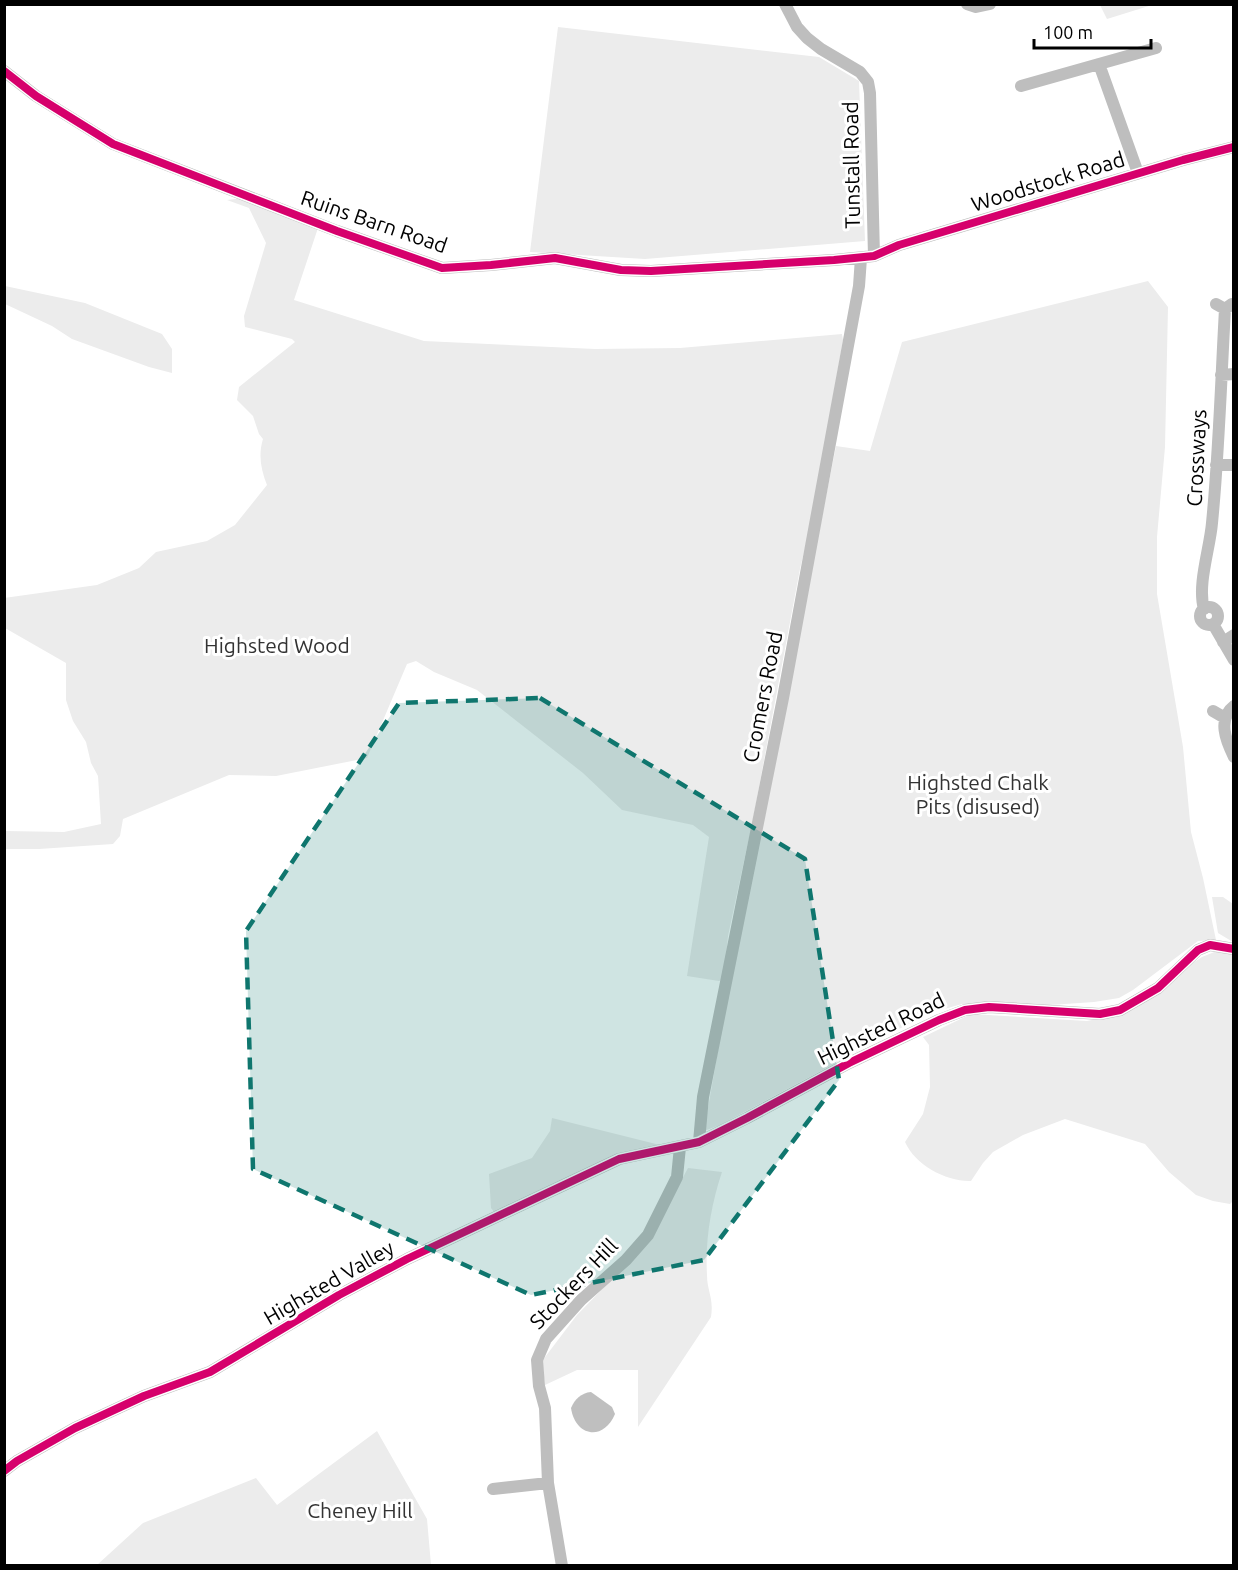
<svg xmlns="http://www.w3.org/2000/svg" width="1238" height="1570" viewBox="0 0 1238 1570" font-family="Ubuntu,sans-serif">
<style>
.green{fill:#ececec}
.water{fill:#bfbfbf}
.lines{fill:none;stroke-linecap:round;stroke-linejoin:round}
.minor{stroke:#bebebe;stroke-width:12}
.cycleway-casing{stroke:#fff;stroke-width:11}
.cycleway{stroke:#d6006c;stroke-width:8}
.marked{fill:#0f766e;fill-opacity:0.2;stroke:#0f766e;stroke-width:4.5;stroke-dasharray:12 8;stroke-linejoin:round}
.labels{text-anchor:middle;stroke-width:6;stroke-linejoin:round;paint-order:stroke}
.street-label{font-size:21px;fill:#000;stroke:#fff}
.park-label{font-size:21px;fill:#333;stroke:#fff}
</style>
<rect width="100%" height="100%" fill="#fff"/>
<path class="green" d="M1100 5H1152L1107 19Z
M558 27 819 57 859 81 865 241 645 259 530 252Z
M243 198 318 228 294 300 424 341 595 349 680 348 842 334 843 340 810 526 800 569 753 819 728 936 724 979 719 981 687 976 709 837 693 825 622 810 583 773 477 690 434 672 416 661 407 664 367 758 276 776 229 775 123 819 120 836 113 844 39 849H5V831L64 832 101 824 98 776 91 763 86 742 73 721 66 700V663L5 628 4 598 97 585 139 568 156 552 207 541 235 525 267 485C261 470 258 455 263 439L259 434 253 416 237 400 239 387 295 342 292 339 245 327 244 316 266 243 249 208 227 200Z
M1148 281 1168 307 1165 447 1157 537V594L1183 747 1191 832 1203 878 1216 940 1198 941 1133 990 1119 998 1094 1002 1050 1005 962 1004 927 1014 720 1125 704 1131 730 982 836 446 870 451 902 342Z
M5 286 85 303 162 334 172 349V373L149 367 72 339 52 326 5 304Z
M1212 897H1223L1233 904V942L1218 933Z
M1222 949 1233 953 1234 1200 1230 1204 1213 1201 1196 1195 1169 1172 1145 1144 1065 1119 1023 1135 993 1152 983 1163 971 1181C947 1182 915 1165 905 1142L923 1114 930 1087 929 1045 923 1037 971 1014 1087 1021 1125 1013 1180 971 1202 957Z
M552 1118 660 1145 495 1213 491 1208 489 1174 532 1158 550 1131Z
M688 1168 722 1172C711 1205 705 1240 707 1275 707 1291 714 1298 711 1317L638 1427V1370H577L545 1385 542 1361 577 1315 649 1241Z
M377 1431 427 1519 431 1565H97L143 1523 256 1478 277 1505Z"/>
<path class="water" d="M591 1392 612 1407 615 1414C603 1442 575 1436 571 1408 575 1399 581 1393 591 1392Z"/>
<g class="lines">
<path class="minor" d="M785 4 797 27 807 38 821 49 860 72 868 82 870 93 874 256
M967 4 976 7 990 4
M4 71 36 96 113 144 337 231 442 268 491 265 555 258 621 270 651 271 834 260 874 256 899 245 1183 160 1234 147
M1021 86 1099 64
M1138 173 1099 64 1156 48
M1216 304 1225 309 1232 304
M1221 375 1234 374
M1216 465H1234
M1200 616a9 9 0 1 1 18 0a9 9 0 1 1-18 0Z
M1204 609C1197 585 1210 548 1212 523 1219 452 1221 380 1225 309
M1213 624 1234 660
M1223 642 1234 635
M1234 706C1217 719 1226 741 1234 757
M1213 711 1225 718
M699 1142 703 1097 783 698 859 286 861 258
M4 1471 17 1461 75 1428 144 1396 210 1372 339 1295 407 1259 619 1159 699 1142 747 1118 849 1063 939 1020 965 1010 989 1007 1100 1014 1120 1010 1158 988 1198 950 1210 945 1234 949
M493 1489 548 1483
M562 1566 548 1483 545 1408 539 1386 537 1360 546 1339 581 1300 626 1260 648 1235 677 1177 680 1147"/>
<defs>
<path id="cycleway" d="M4 71 36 96 113 144 337 231 442 268 491 265 555 258 621 270 651 271 834 260 874 256 899 245 1183 160 1234 147
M4 1471 17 1461 75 1428 144 1396 210 1372 339 1295 407 1259 619 1159 699 1142 747 1118 849 1063 939 1020 965 1010 989 1007 1100 1014 1120 1010 1158 988 1198 950 1210 945 1234 949"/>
</defs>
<use href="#cycleway" class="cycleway-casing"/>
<use href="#cycleway" class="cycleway"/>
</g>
<path class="marked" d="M540 698 805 859 839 1080 704 1260 531 1295 253 1169 246 931 399 703Z"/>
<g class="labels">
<g class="street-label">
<text transform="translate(852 165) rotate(-91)" y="7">Tunstall Road</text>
<text transform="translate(1048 182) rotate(-17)" y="7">Woodstock Road</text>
<text transform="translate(374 222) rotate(19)" y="7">Ruins Barn Road</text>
<text transform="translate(1197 458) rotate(-87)" y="7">Crossways</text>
<text transform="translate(763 697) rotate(-79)" y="7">Cromers Road</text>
<text transform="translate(881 1029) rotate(-26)" y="7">Highsted Road</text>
<text transform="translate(329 1283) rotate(-30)" y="7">Highsted Valley</text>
<text transform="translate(574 1284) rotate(-46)" y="7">Stockers Hill</text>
</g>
<g class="park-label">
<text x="277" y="653">Highsted Wood</text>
<text x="978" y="790">Highsted Chalk<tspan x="978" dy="24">Pits (disused)</tspan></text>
<text x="360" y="1518">Cheney Hill</text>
</g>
</g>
<rect width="1238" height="1570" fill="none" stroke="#000000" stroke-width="12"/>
<path d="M1034 39v9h117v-9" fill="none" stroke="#000000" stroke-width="3"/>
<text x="1043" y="39" font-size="18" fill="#000000" stroke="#ffffff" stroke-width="4.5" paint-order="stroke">100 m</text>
</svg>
